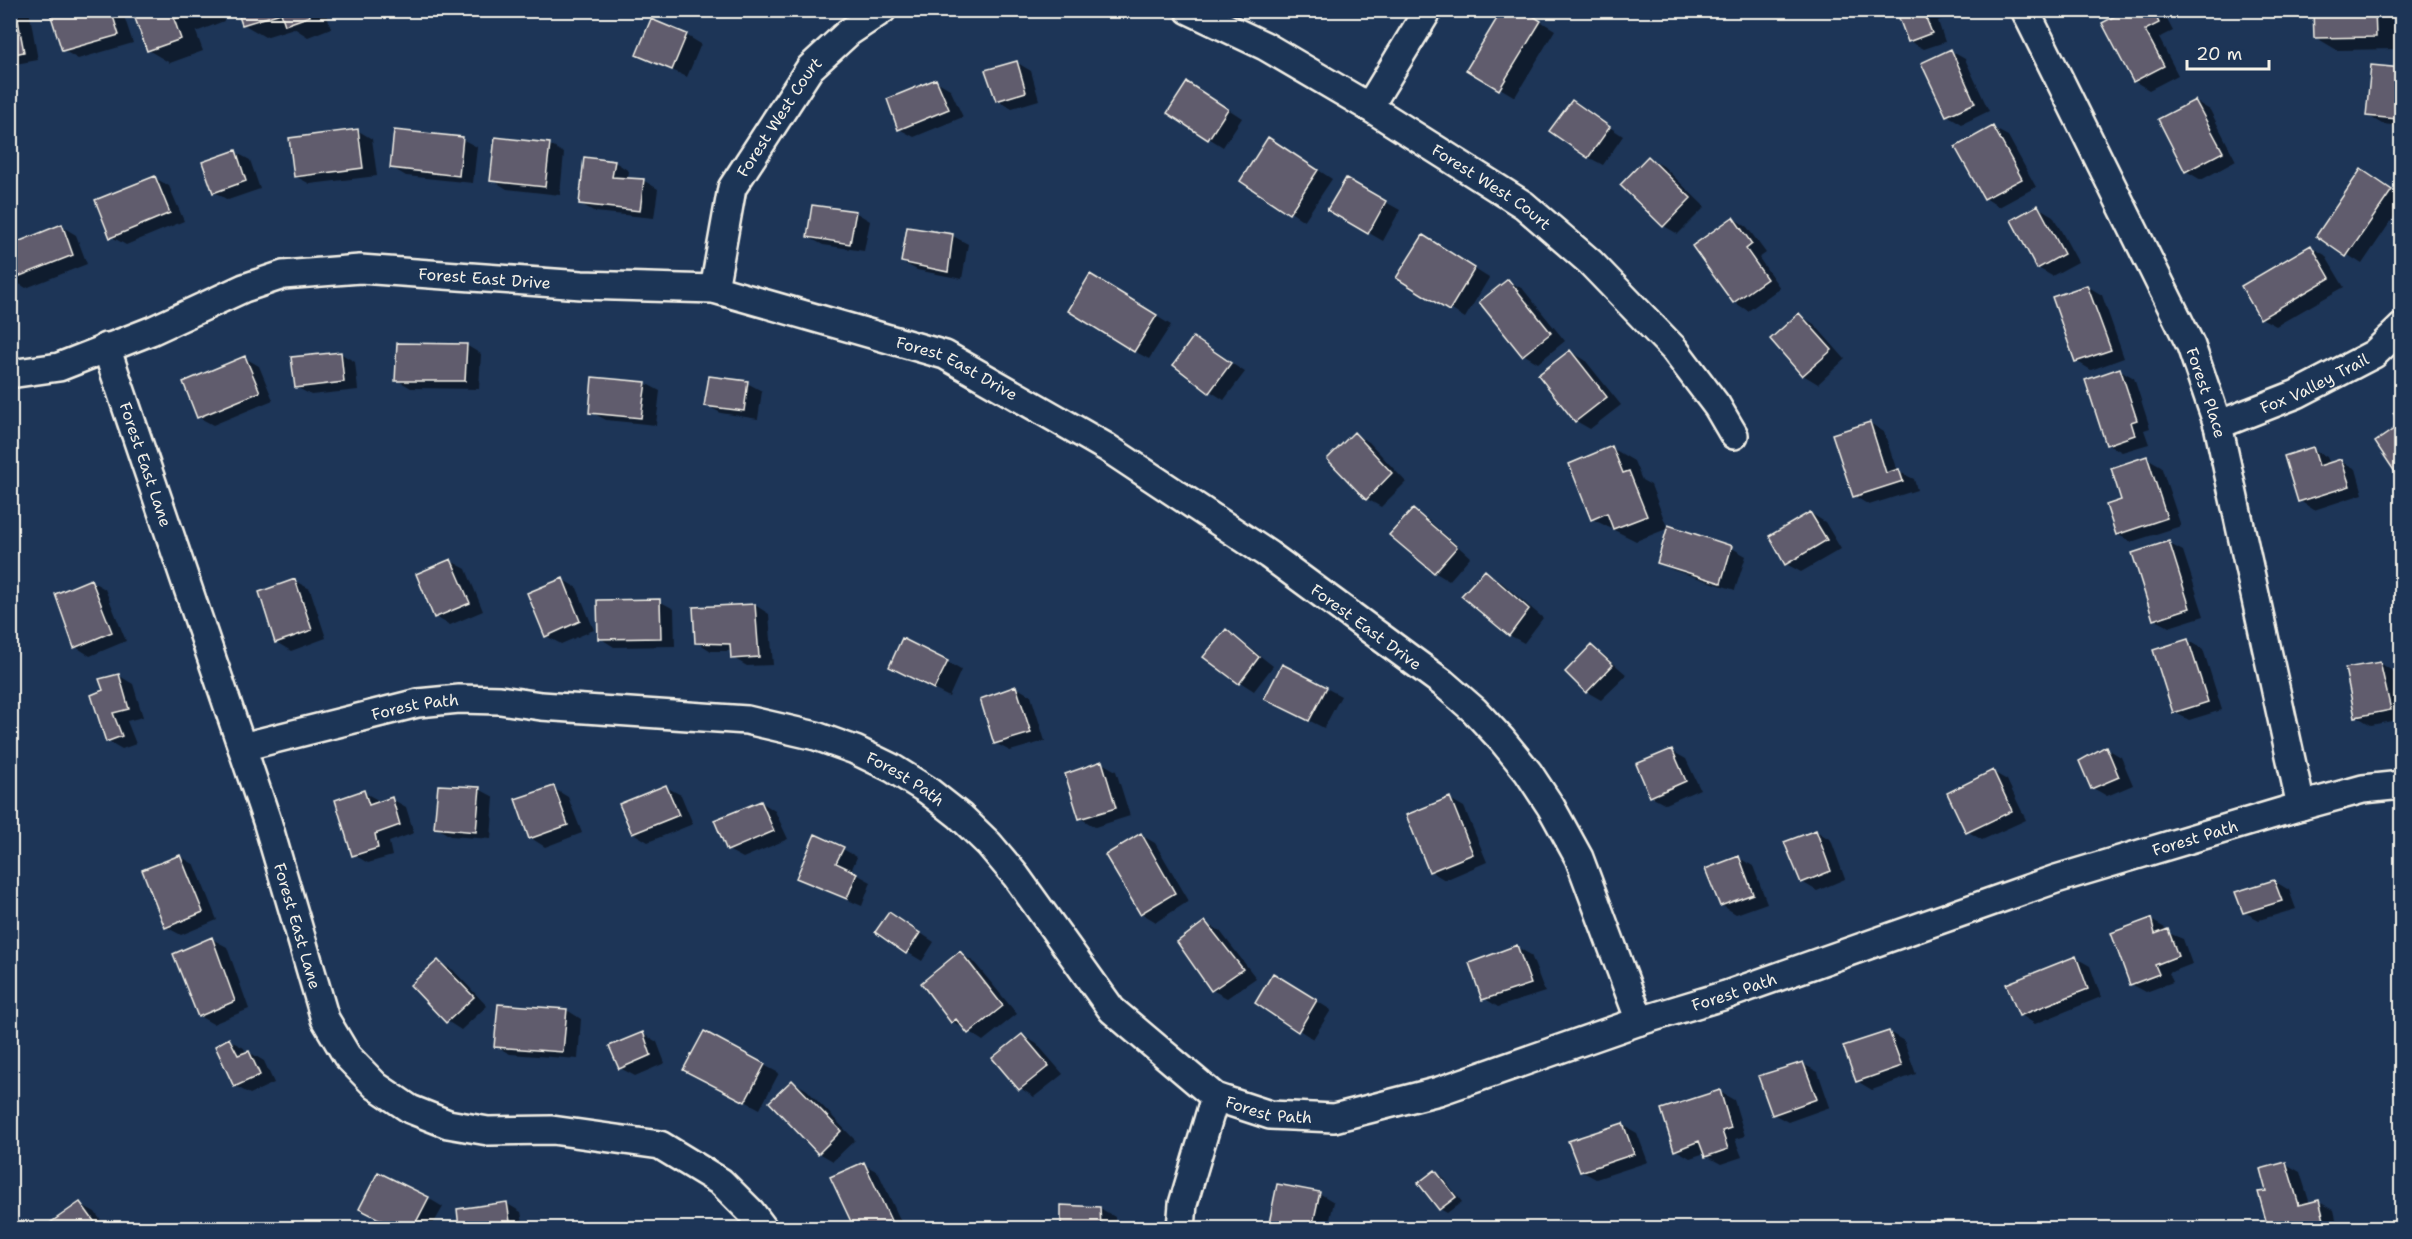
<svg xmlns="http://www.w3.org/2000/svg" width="2412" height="1239" viewBox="0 0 2412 1239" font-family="'Shantell Sans',sans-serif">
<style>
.shadow{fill:#0007}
.building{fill:#605c6d;stroke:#f4f1e8;stroke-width:1.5}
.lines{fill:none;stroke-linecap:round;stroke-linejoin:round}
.minor-casing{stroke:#f4f1e8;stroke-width:32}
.minor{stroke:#1d3557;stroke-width:27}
.labels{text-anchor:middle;stroke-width:5;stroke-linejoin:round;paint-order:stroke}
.street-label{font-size:16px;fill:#f4f1e8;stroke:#1d3557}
</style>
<rect width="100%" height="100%" fill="#1d3557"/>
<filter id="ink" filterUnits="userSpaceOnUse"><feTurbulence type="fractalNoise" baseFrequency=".0167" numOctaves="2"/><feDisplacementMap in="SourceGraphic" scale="12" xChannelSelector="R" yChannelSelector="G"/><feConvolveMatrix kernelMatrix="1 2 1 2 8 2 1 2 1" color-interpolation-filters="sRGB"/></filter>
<g filter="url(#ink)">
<path class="shadow" d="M10 10H29L38 60 10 65Z
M50 10H122L133 43 78 59 63 50Z
M134 10H221L224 21 196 32 203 51 170 63 148 50Z
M238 10H325L331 28 308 37 294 28 265 37 243 24Z
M1522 10 1555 30 1515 97 1468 69Z
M1897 10H1947L1949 16 1938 21 1945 42 1924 49 1909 41Z
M2129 10H2162L2173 31 2159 38 2178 75 2149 90 2134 81Z
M2315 10H2397L2398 49 2337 50 2315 37Z
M686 35 701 44 687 77 638 54Z
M1951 51 1965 59 1989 111 1962 124 1947 115Z
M1016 62 1031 71 1039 100 1012 108 997 100Z
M2402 70V126L2382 124 2367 115Z
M936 81 950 89 963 117 914 137 899 129Z
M1202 92 1242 118 1223 147 1169 113Z
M2195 101 2210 110 2236 161 2201 180 2186 171Z
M1572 102 1623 136 1603 165 1588 157Z
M1993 128 2008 136 2036 187 1999 207 1985 198Z
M357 130 372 139 377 176 310 184 295 176Z
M462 139 477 147 473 183 406 176 391 167Z
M497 139 550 145 564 153 560 195 507 189 492 180Z
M1283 147 1332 179 1304 221 1242 180Z
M235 152 250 160 260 189 228 200 214 192Z
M1648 158 1663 166 1705 207 1678 234 1664 226Z
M615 162 629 171 628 179 643 180 658 189 654 218 595 212 581 204Z
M155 178 169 186 184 221 126 245 112 237Z
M2376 179 2402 197V205L2362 264 2318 236Z
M1346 180 1400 210 1383 241 1329 210Z
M2038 207 2053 216 2078 262 2052 276 2038 268Z
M855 212 870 221 864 251 823 245 808 237Z
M1733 218 1747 227 1766 253 1759 258 1780 288 1748 311 1734 302Z
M61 226 76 235 87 264 26 288 11 279Z
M909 229 953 236 968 244 962 279 917 270 902 262Z
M1438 246 1489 278 1465 318 1398 277Z
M2311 247 2325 255 2344 287 2276 326 2261 318Z
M1508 281 1523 289 1565 341 1538 363 1523 354Z
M1105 285 1171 325 1149 359 1134 351Z
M2087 286 2102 295 2124 358 2091 370 2076 361Z
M1799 315 1814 324 1845 359 1818 384 1803 375 1772 339Z
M1194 339 1245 372 1224 400 1210 391Z
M466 345 481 354 479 389 411 388 397 380Z
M1571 352 1585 360 1621 405 1590 429 1576 421Z
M340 353 355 362 358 390 311 395 296 387Z
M245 358 259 366 273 400 213 425 198 417Z
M2120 370 2134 378 2150 428 2144 430 2149 444 2122 452 2107 444Z
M645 383 660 391 656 425 606 420 591 412Z
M747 383 762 391 758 419 721 413 706 405Z
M1870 423 1884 432 1897 471 1914 479 1917 490 1869 505 1854 496Z
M1354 434 1369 442 1406 482 1381 507 1367 499Z
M1612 448 1634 461 1642 480 1651 485 1667 527 1732 548 1746 556 1735 590 1673 570 1658 562 1669 528 1636 541 1592 519Z
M2313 449 2327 457 2330 464 2341 461 2356 469 2363 494 2314 510 2300 501Z
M2147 458 2161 466 2181 526 2131 542 2117 534 2123 501Z
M1413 511 1427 519 1470 557 1449 581 1434 572Z
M1810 513 1825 522 1841 549 1801 572 1786 564Z
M2168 543 2183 551 2204 616 2169 627 2154 619Z
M451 561 466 569 483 611 450 625 435 617Z
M1485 572 1500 581 1543 618 1524 643 1509 635Z
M562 579 577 588 594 630 561 644 546 636Z
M91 581 105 589 126 641 90 656 76 647Z
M295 581 310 589 326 638 291 651 276 642Z
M659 601 674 609 675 646 614 647 600 638Z
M755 605 769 614 773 665 747 666 733 658 732 651H711L697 642Z
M1226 631 1240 640 1273 666 1254 691 1240 682Z
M2188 640 2203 649 2222 710 2189 720 2174 712Z
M1591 647 1605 656 1627 675 1601 700 1587 692Z
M947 662 961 670 949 697 905 675Z
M2380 663 2394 672 2402 703V719L2371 725 2356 716Z
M118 675 133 684 143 717 127 721 136 744 122 749 108 741 105 691Z
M1016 687 1031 696 1045 741 1010 751 995 743Z
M1326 688 1341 696 1324 728 1280 706Z
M2106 748 2121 757 2133 785 2107 796 2093 788Z
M1672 751 1686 759 1700 789 1666 804 1651 796Z
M1102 763 1116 771 1130 816 1095 827 1080 818Z
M1993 772 2007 780 2026 820 1982 840 1967 831Z
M666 787 681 795 693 824 648 842 633 833Z
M553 788 568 797 582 833 545 847 531 838Z
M479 789 494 797 491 839 450 836 436 827Z
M363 792 378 800 379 803 392 799 406 807 414 833 389 842 392 856 368 863 354 855Z
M1450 799 1464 807 1487 862 1445 880 1430 871 1408 816Z
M761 802 775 811 788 839 743 858 728 850Z
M1816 831 1831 840 1845 879 1817 891 1802 882Z
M1141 835 1155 843 1189 901 1156 922 1141 913Z
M843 849 857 857 851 871 871 882 862 906 812 885 798 877Z
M180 856 195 865 217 920 181 935 166 927Z
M1739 858 1753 866 1767 903 1736 914 1721 905Z
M2274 881 2289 890 2296 909 2259 920 2244 912Z
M2151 920 2165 928 2166 932 2183 939 2192 964 2169 973 2173 982 2146 992 2131 984Z
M904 922 934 942 922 961 907 952Z
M1205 923 1220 931 1256 978 1227 998 1212 990Z
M212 939 227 947 249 1009 213 1024 199 1016Z
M1517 947 1531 955 1545 992 1498 1007 1484 998Z
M960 953 974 962 1017 1014 983 1041 952 1021Z
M2076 958 2090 966 2101 997 2035 1024 2021 1015Z
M438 962 453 970 487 1006 461 1030 447 1021Z
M1288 983 1331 1010 1313 1039 1299 1030Z
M567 1010 581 1019 578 1059 510 1054 495 1046Z
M1889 1032 1904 1041 1916 1074 1872 1090 1857 1081Z
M704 1033 779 1073 760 1109 699 1077Z
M643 1034 657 1042 665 1063 635 1076 620 1068Z
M1022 1035 1037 1044 1063 1074 1034 1097 1020 1088Z
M229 1040 244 1048 246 1053 249 1052 264 1061 274 1083 250 1094 235 1086Z
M1803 1064 1818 1072 1830 1107 1788 1122 1773 1114Z
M792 1081 807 1090 855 1140 833 1161 819 1153Z
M1720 1092 1734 1100 1745 1136 1735 1139 1742 1157 1721 1164 1706 1156 1705 1153 1690 1158 1676 1150Z
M1623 1125 1637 1133 1648 1162 1596 1179 1581 1171Z
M863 1164 878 1172 904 1228H855L832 1178Z
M2286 1164 2300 1172 2310 1204 2319 1202 2334 1210 2338 1228H2269L2259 1193H2268Z
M1436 1172 1442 1176 1462 1202 1447 1213 1440 1209Z
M1278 1186 1319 1193 1334 1202 1328 1228H1270Z
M428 1198 443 1207 431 1228H398L376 1217Z
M506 1203 521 1212 524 1228H461L459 1210Z
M80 1204 95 1212 106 1228H51L49 1225Z
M1062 1207 1100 1208 1115 1217V1228H1063Z"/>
<path class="building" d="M10 10H16L24 52 10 55Z
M49 10H111L119 35 62 51Z
M132 10H198L174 19 181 39 147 51Z
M237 10H308L310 16 285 25 281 13 242 25Z
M1502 10H1524L1541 21 1499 90 1466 70Z
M1896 10H1929L1924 13 1932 33 1908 42Z
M2126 10H2153L2159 23 2145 30 2164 66 2133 82 2102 23Z
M2313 10H2375L2376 37 2314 38Z
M651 19 687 34 672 70 636 55Z
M1951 49 1975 103 1946 116 1921 63Z
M1017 61 1026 92 996 101 985 70Z
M2371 65 2402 68 2397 119 2366 116Z
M936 79 949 109 898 130 887 99Z
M1187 82 1228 109 1208 140 1167 113Z
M1572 100 1610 127 1588 158 1549 131Z
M2195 100 2223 152 2185 172 2158 119Z
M1993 126 2022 179 1984 199 1955 147Z
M358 129 363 168 294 177 289 138Z
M394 130 463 137 459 176 390 168Z
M495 137 550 143 545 187 490 181Z
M1268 137 1318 170 1289 214 1240 181Z
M236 150 246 181 213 193 202 162Z
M1648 156 1691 198 1663 227 1620 185Z
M584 157 615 161 612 177 644 179 640 211 579 204Z
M2361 169 2392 190 2346 257 2316 236Z
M155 176 170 213 110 238 95 200Z
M1346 178 1386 201 1368 234 1327 210Z
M812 205 856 211 850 244 807 237Z
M2038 205 2064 254 2037 269 2011 220Z
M1733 217 1752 244 1746 249 1767 279 1733 303 1692 246Z
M62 224 73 255 10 280V245Z
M907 227 953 234 948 272 901 262Z
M1423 235 1475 268 1449 311 1396 278Z
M2311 245 2330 278 2260 319 2241 286Z
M1090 274 1157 315 1134 352 1068 311Z
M1508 279 1551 333 1522 356 1479 302Z
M2087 285 2111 350 2075 362 2052 297Z
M1799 313 1832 350 1802 376 1770 339Z
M1193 337 1231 363 1209 393 1173 365Z
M397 343 467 344 465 381H395Z
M1570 350 1607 397 1575 422 1538 375Z
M341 352 344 382 295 388 291 357Z
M245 356 260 392 197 418 183 382Z
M2120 368 2137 420 2131 422 2135 435 2106 445 2085 380Z
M709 376 748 381 744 411 704 406Z
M592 377 646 382 641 418 589 413Z
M2402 407V477L2399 478 2375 442 2401 424 2393 413Z
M1870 422 1886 473 1899 469 1903 481 1853 497 1832 434Z
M1354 432 1392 473 1366 500 1327 459Z
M1612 446 1623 473 1629 471 1647 516 1613 529 1607 513 1591 520 1569 464Z
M2313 447 2319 466 2341 459 2350 486 2298 502 2284 456Z
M2147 456 2167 518 2116 535 2106 505 2121 500 2111 468Z
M1413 509 1457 547 1434 573 1389 535Z
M1810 512 1827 540 1785 565 1769 536Z
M1668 525 1732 546 1721 583 1657 563Z
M2169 541 2190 608 2153 620 2132 553Z
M451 559 470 603 434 618 416 574Z
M1485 570 1529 609 1509 636 1461 596Z
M563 578 580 621 545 637 527 593Z
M91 579 112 632 74 648 55 594Z
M295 579 312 630 275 643 259 592Z
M660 599 661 638 598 639 597 600Z
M755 604 759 657 731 659 730 644 695 643 693 607Z
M1226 629 1259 657 1239 684 1203 657Z
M902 638 948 661 934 689 889 667Z
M2188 639 2208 702 2173 713 2153 650Z
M1591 645 1613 665 1586 693 1565 672Z
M2380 662 2391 710 2355 717 2345 668Z
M1282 664 1327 687 1309 721 1264 699Z
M119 674 129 709 113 713 122 736 106 742 91 695 103 690 99 679Z
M1016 686 1031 733 994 744 980 699Z
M2106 746 2119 777 2091 789 2079 761Z
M1672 749 1686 781 1650 797 1636 764Z
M1102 761 1116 808 1079 819 1065 774Z
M1993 770 2012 811 1966 833 1947 793Z
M438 785 480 787 476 832 434 828Z
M666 785 679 815 632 834 619 804Z
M554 786 568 825 529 839 515 799Z
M364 790 369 805 392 797 400 825 375 834 378 848 352 856 335 800Z
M1450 797 1473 854 1429 872 1406 815Z
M761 801 774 831 727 851 714 820Z
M1816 830 1831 871 1801 883 1784 842Z
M1141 833 1175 893 1140 914 1105 855Z
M815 834 844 847 836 863 857 873 847 899 796 878Z
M180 855 203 912 165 928 142 870Z
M1739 856 1753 894 1720 906 1705 869Z
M2274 880 2282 901 2243 913 2235 892Z
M889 912 920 933 906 954 875 932Z
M2151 918 2155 934 2168 929 2178 956 2155 965 2159 974 2130 985 2111 933Z
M1205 921 1243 969 1211 991 1177 942Z
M212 937 235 1001 198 1017 173 954Z
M1517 945 1531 984 1482 1000 1469 963Z
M960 951 1003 1006 968 1034 956 1019 951 1023 921 983Z
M2076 956 2088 989 2019 1016 2006 984Z
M438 960 474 997 446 1023 410 985Z
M1273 973 1317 1000 1298 1032 1255 1003Z
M498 1004 567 1009 563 1052 494 1047Z
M704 1031 765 1064 745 1102 683 1070Z
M1889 1031 1902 1066 1856 1082 1843 1046Z
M643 1032 651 1055 619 1069 609 1046Z
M1022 1034 1049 1066 1019 1090 992 1058Z
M229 1038 238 1055 249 1051 260 1075 234 1087 215 1046Z
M1803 1062 1817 1099 1772 1115 1758 1076Z
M792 1080 841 1131 818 1154 769 1102Z
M1720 1090 1731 1128 1722 1131 1728 1149 1705 1157 1699 1141 1674 1151 1661 1109Z
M1623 1123 1634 1154 1580 1172 1568 1141Z
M864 1162 893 1225 885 1228H854L830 1177Z
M2286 1162 2299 1205 2319 1200 2324 1220 2296 1228H2268L2258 1192 2266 1191 2260 1169Z
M1435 1170 1456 1197 1439 1210 1418 1183Z
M378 1172 429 1197 413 1228H397L359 1209Z
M1277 1184 1320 1192 1312 1228H1268Z
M80 1202 99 1228H50L47 1225Z
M507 1202 511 1228H459L457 1209Z
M1061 1205 1100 1207 1101 1228H1061Z"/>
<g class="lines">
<defs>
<g id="minor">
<path id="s1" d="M1189 10 1265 46 1369 107 1524 205 1590 262 1674 349 1717 406 1734 435"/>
<path id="s2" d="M2025 10 2191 346 2218 425 2301 806"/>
<path d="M1369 107 1428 10"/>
<path id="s3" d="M714 289 732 188 810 68 849 32 882 10"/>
<path id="s4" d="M106 347 267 821 325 1019 347 1056 376 1086 410 1109 448 1124 488 1131 552 1130 660 1145 721 1182 751 1212 763 1228"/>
<path id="s5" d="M10 374 59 367 151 331 244 288 283 275 360 269 582 285 714 289 945 355 1106 447 1269 555 1443 683 1474 710 1502 740 1528 772 1551 807 1579 858 1640 1021"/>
<path id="s6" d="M2218 425 2297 394 2374 354 2402 327"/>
<path id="s7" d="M242 747 418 703 459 699 500 700 541 706 747 720 816 736 855 750 892 768 927 790 960 816 989 844 1016 876 1112 1010 1215 1097 1270 1115 1334 1118 1439 1091 1640 1021 1726 995 2056 879 2301 806 2363 789 2402 785"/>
<path d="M1181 1228 1183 1204 1215 1097"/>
</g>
</defs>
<use href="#minor" class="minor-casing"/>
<use href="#minor" class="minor"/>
</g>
</g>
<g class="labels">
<g class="street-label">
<text dy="6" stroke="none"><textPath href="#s3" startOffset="188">Forest West Court</textPath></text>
<text dy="6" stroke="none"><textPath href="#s1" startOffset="351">Forest West Court</textPath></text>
<text dy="6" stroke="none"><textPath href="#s5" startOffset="494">Forest East Drive</textPath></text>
<text dy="6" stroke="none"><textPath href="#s5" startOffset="980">Forest East Drive</textPath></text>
<text dy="6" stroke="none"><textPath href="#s6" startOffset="105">Fox Valley Trail</textPath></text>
<text dy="6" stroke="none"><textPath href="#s2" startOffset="424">Forest Place</textPath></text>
<text dy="6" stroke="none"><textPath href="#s4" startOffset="124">Forest East Lane</textPath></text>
<text dy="6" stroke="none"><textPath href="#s5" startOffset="1466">Forest East Drive</textPath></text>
<text dy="6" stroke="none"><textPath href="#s7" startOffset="178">Forest Path</textPath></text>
<text dy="6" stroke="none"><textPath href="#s7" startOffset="682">Forest Path</textPath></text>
<text dy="6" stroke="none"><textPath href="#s7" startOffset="2158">Forest Path</textPath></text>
<text dy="6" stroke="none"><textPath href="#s4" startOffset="610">Forest East Lane</textPath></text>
<text dy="6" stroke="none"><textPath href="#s7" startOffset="1672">Forest Path</textPath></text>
<text dy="6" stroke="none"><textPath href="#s7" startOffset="1186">Forest Path</textPath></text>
</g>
</g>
<rect width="2412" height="1239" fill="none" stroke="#1d3557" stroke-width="36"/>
<rect x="18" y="18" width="2376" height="1203" fill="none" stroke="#f4f1e8" stroke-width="2" filter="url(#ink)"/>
<path d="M2187 60v9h82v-9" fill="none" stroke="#f4f1e8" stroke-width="3"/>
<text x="2196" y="60" font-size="18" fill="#f4f1e8" stroke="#1d3557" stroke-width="4.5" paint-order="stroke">20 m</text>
</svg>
